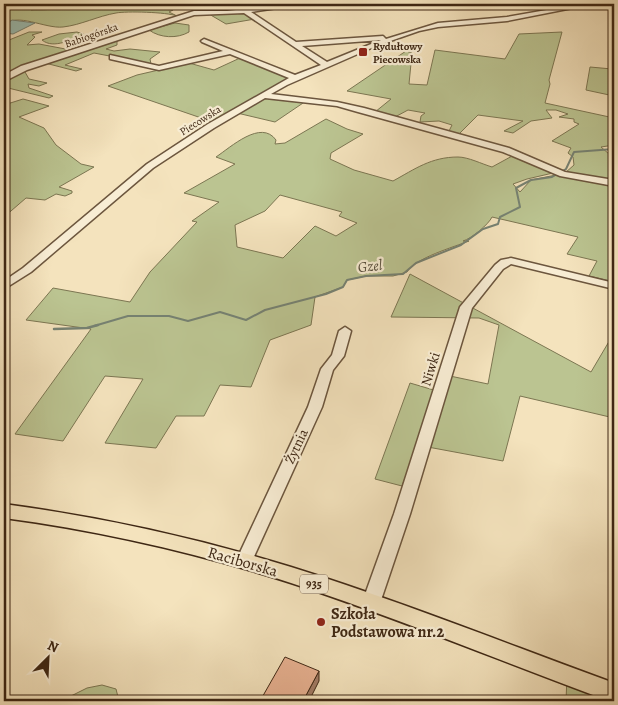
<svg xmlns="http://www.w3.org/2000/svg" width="618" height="705" viewBox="0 0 618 705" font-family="Alegreya,serif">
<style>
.green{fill:#bbc491;stroke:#7c7652;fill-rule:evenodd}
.water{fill:#9cbeb3;stroke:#768273}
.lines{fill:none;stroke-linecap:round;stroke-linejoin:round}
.stream-far2{stroke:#768273;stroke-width:1}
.stream-far1{stroke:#768273;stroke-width:2}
.stream{stroke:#768273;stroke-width:2.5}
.minor-casing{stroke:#6c563e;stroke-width:3}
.major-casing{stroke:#3e2714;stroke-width:3}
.minor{fill:#f8edd4;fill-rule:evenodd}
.major{fill:#f4e3bd;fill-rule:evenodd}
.shaded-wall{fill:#a27b65;stroke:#3e2714}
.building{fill:#e7b090;stroke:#3e2714}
.poi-dot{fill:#8f2418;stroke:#f8edd4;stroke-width:2}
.labels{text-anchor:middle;stroke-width:4.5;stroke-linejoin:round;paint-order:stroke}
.far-street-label{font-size:11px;fill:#3e2714;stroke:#f8edd4}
.far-poi-label{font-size:11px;font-weight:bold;fill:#3e2714;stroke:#f8edd4;text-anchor:start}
.shield{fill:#f8edd4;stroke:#76624e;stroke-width:1}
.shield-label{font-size:12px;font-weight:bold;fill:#3e2714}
.street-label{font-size:14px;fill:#3e2714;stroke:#f8edd4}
.water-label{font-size:15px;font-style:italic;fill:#564d3c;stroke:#f8edd4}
.near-street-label{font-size:16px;fill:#3e2714;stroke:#f8edd4}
.near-poi-label{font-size:16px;font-weight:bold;fill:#3e2714;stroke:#f8edd4;text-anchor:start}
</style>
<rect width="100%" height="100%" fill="#f4e3bd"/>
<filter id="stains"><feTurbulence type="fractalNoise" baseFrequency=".004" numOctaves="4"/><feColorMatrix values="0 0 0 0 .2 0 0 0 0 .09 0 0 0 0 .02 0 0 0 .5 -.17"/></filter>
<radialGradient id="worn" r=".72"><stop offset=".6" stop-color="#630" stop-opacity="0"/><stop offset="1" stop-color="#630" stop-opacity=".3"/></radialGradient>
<path class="green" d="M4 4H30L32 8 31 10C41 9 52 12 60 4H108L173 10 169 12 177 16C167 12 126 11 116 13 98 16 81 25 63 27 45 29 17 12 4 25Z
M245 12 255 19 226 24 209 14Z
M175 23 189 25V32C177 39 160 38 149 30Z
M29 32H42L32 35 35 37 27 45 39 44 76 51 30 68 25 72 29 79 47 83 39 86 28 84 29 88 53 96 49 98 4 87V42Z
M77 32 86 35C73 38 54 50 42 40L59 34Z
M562 32 549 80 550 84 545 103 614 118V145L601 147 609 154H614V180L565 173 574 165 573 157 568 153 571 148 552 141 579 124 574 122V119L559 117 568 114 556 110H546L552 118 531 121 513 133 504 131 523 121 478 115 458 135 448 133 452 125 439 121 420 122 421 116 425 113 408 110 395 117 375 112 391 99 347 91 406 51 412 53 409 84 427 85 435 50 505 59 519 34Z
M124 37 117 40V45L106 49 114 51 130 49 160 52 150 59 151 64 94 53 65 65 82 69 76 71 45 63Z
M240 58 295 78 269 95 306 101 275 122 237 113 213 122 108 86 137 75 189 63 214 70Z
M614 59V96L586 90 590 67 612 69 613 78Z
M23 99 49 106 19 117 44 128 56 145 81 164 94 167 59 187 72 191V193L65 196 56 194 45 200 26 198 4 217V105Z
M326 119 347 129 363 134 331 153 330 159 354 170 393 181C415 169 431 157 458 157 468 157 482 164 492 167L514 155 553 173 527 179 513 184 520 192 531 180 556 175 614 185V282L589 276 597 261 567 254 578 237 492 217C489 224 471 239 463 241H469C454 247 415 258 407 272L393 276H366L347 280 343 287 315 297 311 325 270 340 251 387 220 385 204 416H176L156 448 105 443 143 379 105 376 63 441 15 434 91 329 26 320 53 288 130 302 150 272 197 222 192 221 219 202 184 193 235 164 216 157C231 147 261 119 276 140L275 144 285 143ZM280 195 342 212 339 216 357 223 336 236 315 226 283 258 237 247 235 225 265 211Z
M410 274 591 372 614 333V418L520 396 503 461 417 445 402 486 375 479 410 383 437 391 450 376 488 384 499 325 479 318 391 317Z
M567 676 614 693V701H566Z
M102 685 116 689 119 701H61L87 688Z"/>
<path class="water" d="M12 20 35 23 13 34 4 33V26Z"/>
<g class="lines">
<path class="stream-far2" d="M4 36 9 34"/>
<path class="stream-far1" d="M94 326 128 316H169L188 321 220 312 246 320 265 310 326 294 343 287 347 280 366 276 403 274 416 263 461 245 483 229 498 224 500 217 520 207 516 188 531 180 552 177 566 169 574 152 614 149"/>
<path class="stream" d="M54 329 87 328 98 325"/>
<defs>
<path id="minor" d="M288 4H304L251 12 296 42 383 36 386 39 438 23 507 17 581 4H593L507 21 438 27 419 31 376 46 287 85 271 94 337 102 364 108 509 148 565 172 614 180V186L560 176 503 152 358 112 337 106 265 98 214 128 153 168 31 272 4 289V281L23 268 147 164 208 124 289 78 230 54 159 70 110 59V55L159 66 223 51 202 42 201 41 204 39 295 75 321 65 244 13 194 15 27 70 7 80H4V75L21 66 194 11H227ZM381 40 327 62 302 46Z
M511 258 614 283V289L511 264 503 269 472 308 410 514 380 603 377 608 371 610 365 608 362 603 394 514 460 307 495 265 501 260Z
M345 327 351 331 344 356 333 370 322 407 252 561 250 566 244 567 238 566 236 561 308 407 321 369 332 355 339 331Z"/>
<path id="major" d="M4 504C102 517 197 538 291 567 400 601 507 644 614 683V701H609C503 662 398 618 291 583 197 553 102 531 4 518Z"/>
</defs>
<use href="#minor" class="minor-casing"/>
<use href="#major" class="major-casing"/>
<use href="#minor" class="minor"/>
<use href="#major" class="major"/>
</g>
<path class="shaded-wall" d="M319 671V681L309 701H303Z"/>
<path class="building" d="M285 657 319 671 303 701H260Z
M378 697 390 701H376Z"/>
<g class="poi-dot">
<rect x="358" y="47" width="10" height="10" rx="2.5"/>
<circle cx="321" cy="622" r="5"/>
</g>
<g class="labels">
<g class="far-street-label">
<text transform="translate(91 35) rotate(-19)" y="4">Babiogórska</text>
<text transform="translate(200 120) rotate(-32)" y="4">Piecowska</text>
</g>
<g class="far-poi-label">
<text x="373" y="50">Rydułtowy<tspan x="373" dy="13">Piecowska</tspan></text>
</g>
<rect class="shield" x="300" y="574.5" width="28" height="19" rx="4"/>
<g class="shield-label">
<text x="314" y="588">935</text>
</g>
<g class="street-label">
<text transform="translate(430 369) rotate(-73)" y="5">Niwki</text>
<text transform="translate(296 446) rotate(-65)" y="5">Żytnia</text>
</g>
<g class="water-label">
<text transform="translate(370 266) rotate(-6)" y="5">Gzel</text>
</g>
<g class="near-street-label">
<text transform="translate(243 561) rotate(16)" y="6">Raciborska</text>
</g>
<g class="near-poi-label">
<text x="331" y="619">Szkoła<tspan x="331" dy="18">Podstawowa nr.2</tspan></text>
</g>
</g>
<rect width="618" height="705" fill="none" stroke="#f4e3bd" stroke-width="20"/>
<rect x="5" y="5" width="608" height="695" fill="none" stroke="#3e2714" stroke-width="2.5"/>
<rect x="10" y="10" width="598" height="685" fill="none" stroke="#3e2714"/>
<g transform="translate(48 658) rotate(24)" stroke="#f8edd4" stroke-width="4" paint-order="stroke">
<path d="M0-4L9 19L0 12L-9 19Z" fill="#3e2714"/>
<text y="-8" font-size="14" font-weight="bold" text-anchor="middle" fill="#3e2714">N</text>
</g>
<rect width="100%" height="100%" filter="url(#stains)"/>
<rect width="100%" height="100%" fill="url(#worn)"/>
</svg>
